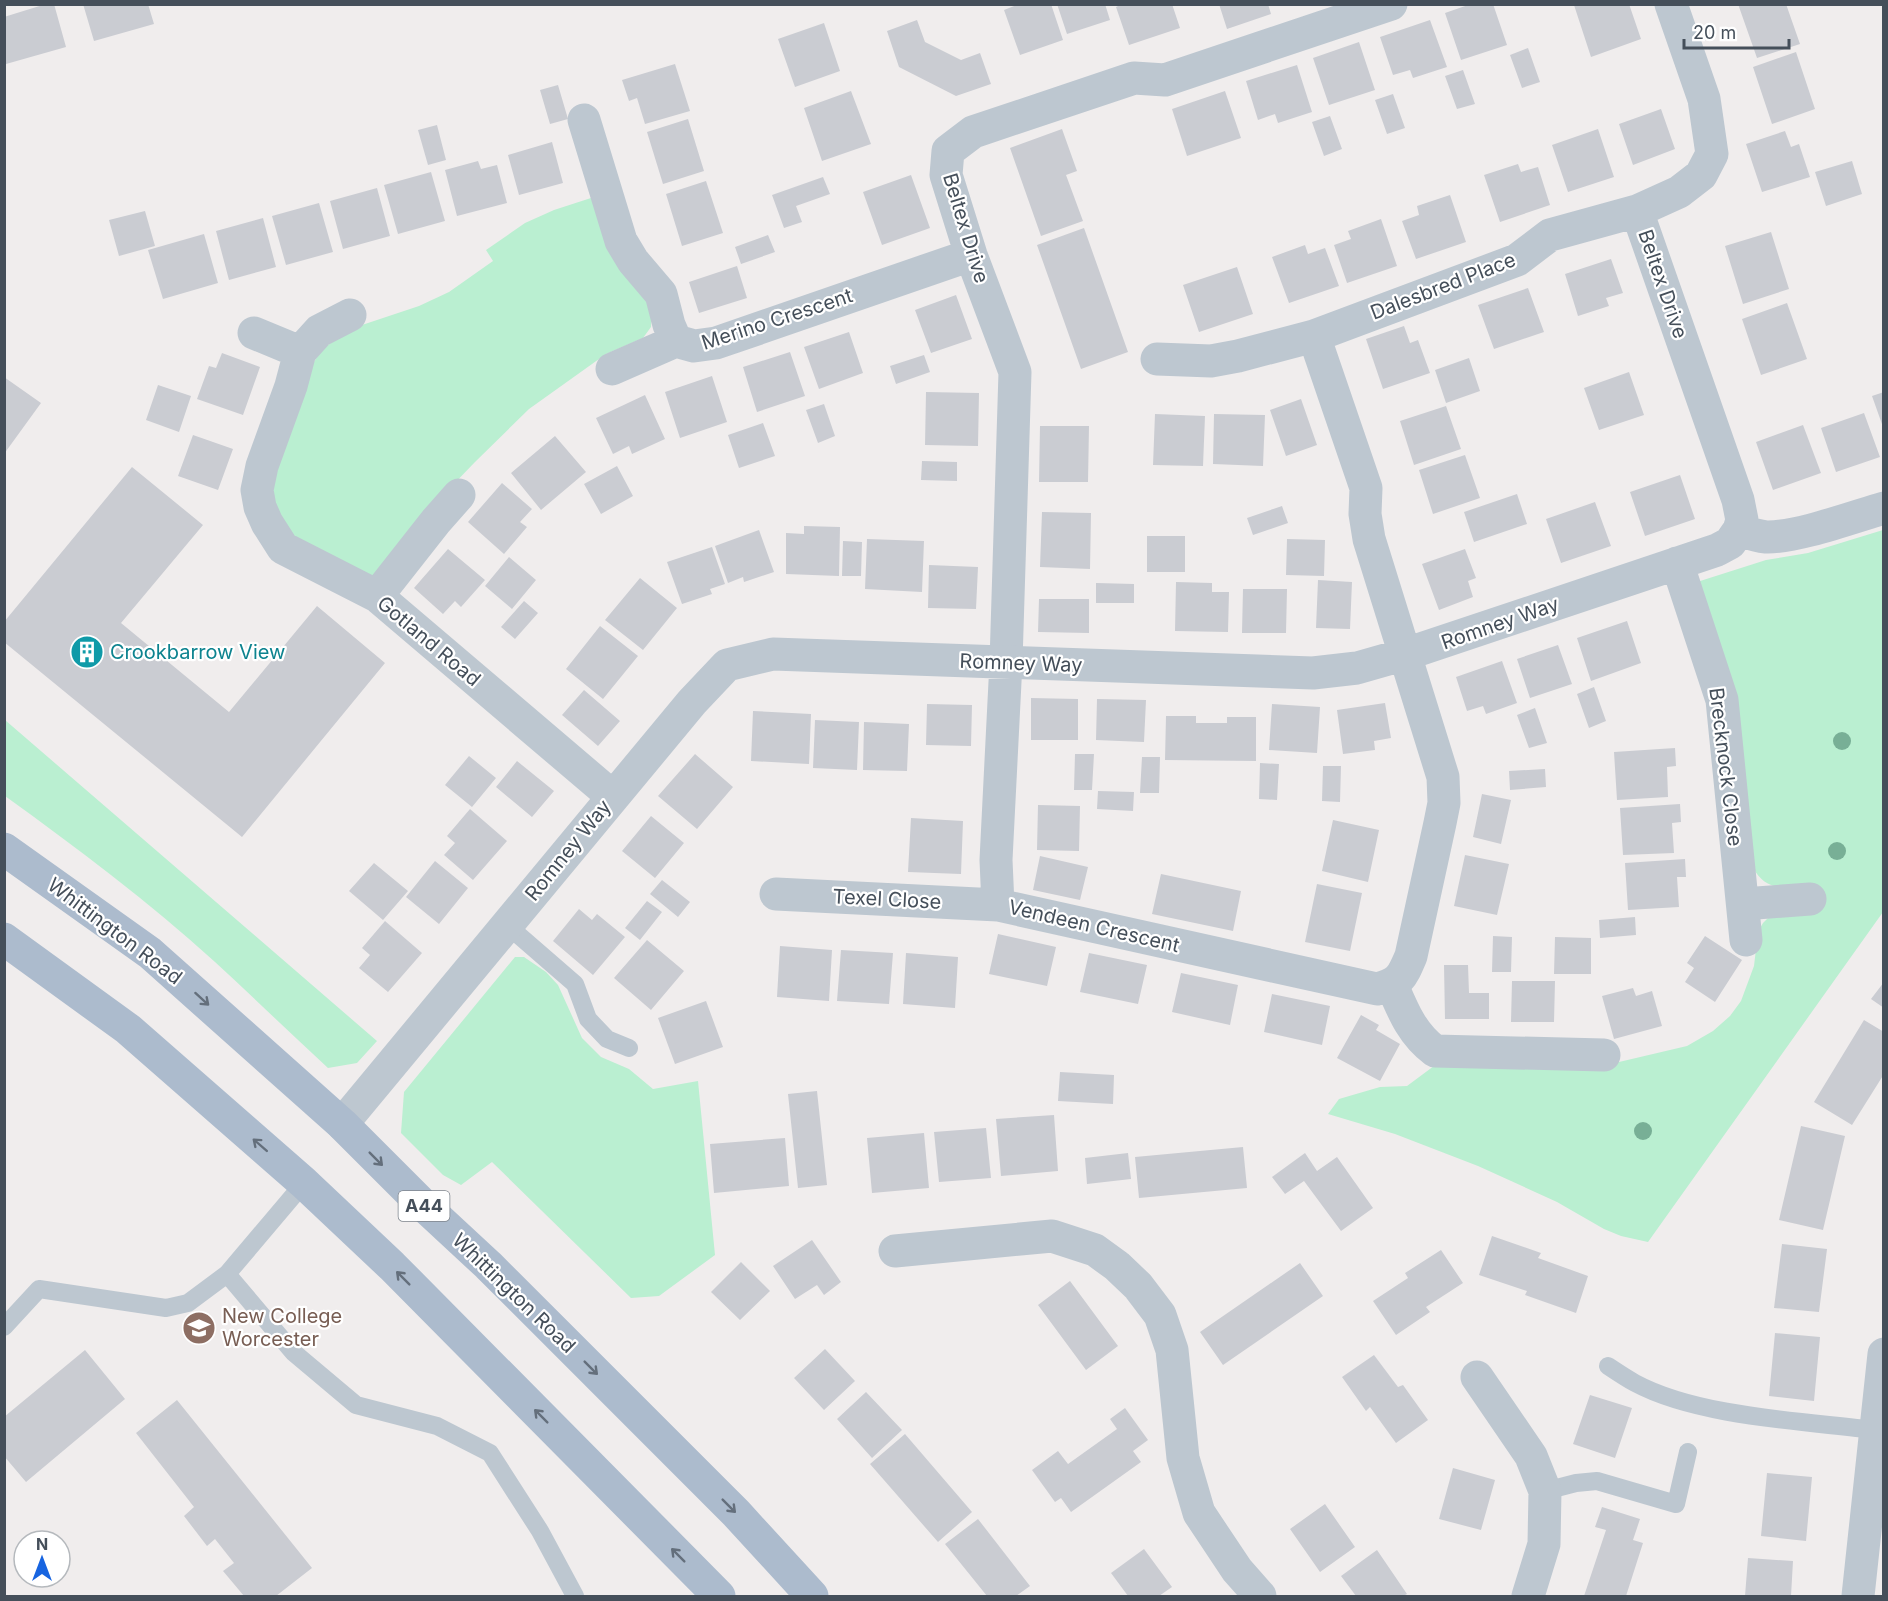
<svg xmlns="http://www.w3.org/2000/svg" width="1888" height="1601" viewBox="0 0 1888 1601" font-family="Inter,sans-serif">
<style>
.green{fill:#baefd1}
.building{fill:#caccd2}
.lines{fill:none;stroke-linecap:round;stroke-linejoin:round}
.service{stroke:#bdc7d0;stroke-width:18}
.minor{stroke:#bdc7d0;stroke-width:33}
.primary{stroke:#acbbcd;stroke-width:33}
.tree{fill:#78af96}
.oneway{stroke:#646f7c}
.labels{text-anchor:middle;stroke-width:4.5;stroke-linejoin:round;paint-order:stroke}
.shield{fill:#fff;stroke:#7d848c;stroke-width:1.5}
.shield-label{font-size:18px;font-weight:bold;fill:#454f5a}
.street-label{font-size:20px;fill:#454f5a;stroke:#fff}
.culture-label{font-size:20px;fill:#0d838f;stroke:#fff;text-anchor:start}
.education-label{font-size:20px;fill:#785e54;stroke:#fff;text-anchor:start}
</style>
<rect width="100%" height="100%" fill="#f0eded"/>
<path class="green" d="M591 198 652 311 651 327 643 338 606 354 529 409 475 462 423 516 379 579 299 543 287 530 272 499 276 467 312 365 322 349 353 328 419 306 449 292 493 261 486 250 525 223 554 210Z
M1883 530V912L1648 1242 1621 1236 1604 1229 1557 1202 1478 1166 1395 1134 1328 1114 1339 1099 1380 1087 1407 1086 1438 1063 1619 1062 1687 1046 1713 1031 1730 1016 1741 1001 1754 966 1758 932 1763 923 1771 915 1781 888C1767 885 1760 880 1753 868L1697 582 1766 560 1808 553Z
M5 720 377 1041 357 1063 328 1068C290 1033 253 997 215 962 149 902 77 848 5 796Z
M515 957H524L546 972 558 985 582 1038 601 1057 629 1069 653 1089 698 1081 715 1255 659 1296 631 1298 492 1162 461 1185 443 1175 401 1133 404 1092Z"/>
<path class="building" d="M46 4H54L66 47 6 64 4 17Z
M83 4H148L154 24 94 41Z
M1019 4H1051L1063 40 1020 55 1004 10Z
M1057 4H1105L1110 20 1067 34Z
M1122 4H1172L1180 28 1129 45 1116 7Z
M1219 4H1268L1271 14 1227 29Z
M1471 4H1493L1507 45 1461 60 1445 13Z
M1576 4H1629L1641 39 1591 57 1574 5Z
M1738 4H1786L1800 44 1757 58Z
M917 20 925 42 961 60 980 53 991 84 956 96 899 67 887 31Z
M1430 20 1447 67 1413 78 1410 70 1393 75 1380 37Z
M824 23 840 71 795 87 778 39Z
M1359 42 1375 90 1329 105 1313 58Z
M1528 48 1540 82 1522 88 1510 55Z
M1796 52 1815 109 1772 124 1753 67Z
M675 64 690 111 645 124 637 98 629 101 622 80Z
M1297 65 1312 112 1278 123 1275 114 1258 120 1246 81Z
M1463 70 1475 104 1457 109 1445 76Z
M558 85 568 119 550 124 540 90Z
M851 91 871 144 822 161 804 108Z
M1225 91 1241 138 1187 156 1172 109Z
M1393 94 1405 128 1387 134 1375 100Z
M1661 109 1675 149 1633 165 1619 124Z
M1330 116 1342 149 1324 156 1312 122Z
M688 119 704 171 663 184 647 132Z
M437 125 446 160 428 165 418 130Z
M1062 129 1077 171 1066 175 1083 221 1041 236 1010 148Z
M1598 129 1614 177 1568 192 1552 145Z
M1785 131 1791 147 1799 144 1810 177 1762 192 1746 144Z
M552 142 563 183 519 195 508 155Z
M478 161 481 169 497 165 507 203 457 216 445 170Z
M1852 161 1862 194 1826 206 1815 172Z
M1518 164 1521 172 1538 167 1550 205 1500 222 1484 175Z
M431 172 445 221 398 234 384 185Z
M911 175 930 228 882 245 863 192Z
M823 177 830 194 796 206 802 222 784 228 772 195Z
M706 181 723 233 682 246 666 194Z
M377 188 390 236 343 249 330 201Z
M1450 195 1466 242 1416 259 1402 221 1419 215 1417 206Z
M319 203 333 252 286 265 272 216Z
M145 211 155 246 119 256 109 220Z
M263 218 276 267 229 280 216 231Z
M1381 219 1397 266 1347 283 1334 245 1351 239 1348 231Z
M1084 228 1128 352 1081 369 1037 245Z
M1771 232 1789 289 1743 304 1725 246Z
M204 234 218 283 163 299 148 250Z
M768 235 775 252 741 264 735 247Z
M1305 245 1308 254 1325 248 1339 286 1289 303 1272 257Z
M1611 259 1623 293 1606 298 1609 306 1578 316 1565 274Z
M737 266 747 298 699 313 689 282Z
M1237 267 1253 314 1199 332 1183 285Z
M1528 288 1544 332 1494 349 1478 305Z
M956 295 972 339 931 353 915 310Z
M1787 303 1807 359 1761 375 1742 319Z
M1404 326 1410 343 1418 340 1430 373 1383 389 1366 339Z
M849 332 863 373 819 389 804 347Z
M790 352 805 396 757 412 743 367Z
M222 353 260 367 243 415 197 399 209 366 216 368Z
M924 355 930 372 896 384 890 366Z
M1469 358 1480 391 1446 403 1435 370Z
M1629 372 1644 415 1599 430 1584 388Z
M712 376 727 422 680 438 665 392Z
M4 377 41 403 4 454Z
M158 385 191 396 179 432 146 420Z
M926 392 979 393 978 446 925 445Z
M1884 392V427H1883L1872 396Z
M645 395 665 439 632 454 629 446 613 454 596 418Z
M1301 399 1317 445 1286 456 1270 410Z
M824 404 835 436 818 443 806 410Z
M1446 406 1461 449 1414 465 1400 421Z
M1864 413 1880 457 1836 472 1821 428Z
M1155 414 1205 416 1203 466 1153 465Z
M1214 414 1265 415 1263 466 1213 464Z
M763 423 775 456 739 468 728 435Z
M1803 425 1821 473 1773 490 1756 442Z
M1040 426H1089L1088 482H1039Z
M193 435 233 449 218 490 178 476Z
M555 436 586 472 541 510 511 473Z
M1465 455 1480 498 1433 514 1419 470Z
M922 461 957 462V481L921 480Z
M617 466 633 496 601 514 584 484Z
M132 467 203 525 121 623 229 712 317 606 385 663 242 837 4 642V622Z
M1680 475 1695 519 1645 536 1630 492Z
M502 483 532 509 520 522 527 527 504 554 468 522Z
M1517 494 1527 524 1474 542 1464 512Z
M1595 502 1611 546 1561 563 1546 519Z
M1282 506 1288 523 1253 535 1247 518Z
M1042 512 1091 513 1090 569 1040 567Z
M804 526 840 527 839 576 786 574V533L804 534Z
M759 530 774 572 744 582 743 577 728 583 715 546Z
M1147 536H1185V572H1147Z
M867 539 924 541 922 592 865 589Z
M1287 539 1325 540 1324 576 1286 575Z
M843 541 862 542 861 576H842Z
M712 547 725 584 710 589 712 594 682 604 667 562Z
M448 549 485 580 461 607 455 601 443 614 414 588Z
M1465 549 1476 578 1468 581 1473 597 1439 610 1422 564Z
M509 557 536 580 512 609 485 586Z
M929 565 978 567 976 609 928 608Z
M640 578 677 608 643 650 605 620Z
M1318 580 1352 582 1350 629 1316 628Z
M1176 582 1212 583V592H1229L1228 632 1175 631Z
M1096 583 1134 584V603H1096Z
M1243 589H1287L1286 633H1242Z
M1039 599H1089V633L1038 632Z
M524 601 538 613 515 639 501 627Z
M1627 621 1641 663 1591 681 1577 638Z
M600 626 638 656 603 699 566 669Z
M1558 645 1572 684 1530 698 1517 659Z
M1502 661 1517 703 1486 714 1483 706 1467 711 1456 677Z
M1594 687 1606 721 1589 728 1577 694Z
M584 690 620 721 598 746 562 715Z
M1031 698 1078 699V740H1031Z
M1097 699 1146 700 1144 742 1096 740Z
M1385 703 1391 738 1374 741 1375 750 1343 754 1337 710Z
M927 704 972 705 971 746 926 745Z
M1272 704 1320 707 1317 753 1269 750Z
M1535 708 1547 743 1529 748 1517 715Z
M753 711 811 714 809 764 751 761Z
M1166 716H1196V723H1227V717H1256V761L1165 760Z
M815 720 859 722 857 770 813 768Z
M864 722 909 724 907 771 863 770Z
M1675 748 1676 766 1667 767 1668 797 1617 800 1614 752Z
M695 754 733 787 697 829 658 796Z
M1075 754H1094L1092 790H1074Z
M469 756 496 778 472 807 445 785Z
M1142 757H1160L1159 793H1140Z
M517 761 554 791 532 817 496 787Z
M1260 763 1279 764 1277 800 1259 799Z
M1323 766H1341L1340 802 1322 801Z
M1545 769 1546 787 1510 790 1509 771Z
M1098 791 1134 792 1133 811 1097 809Z
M1482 794 1511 800 1501 844 1473 837Z
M1680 804 1681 822 1672 823 1674 853 1623 855 1620 808Z
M1038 805 1080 806 1079 851 1037 850Z
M470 809 507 841 473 880 444 855 455 843 447 836Z
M651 816 684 843 655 878 622 851Z
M911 818 963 821 961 874 908 872Z
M1333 820 1379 830 1368 882 1322 871Z
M1465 855 1509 864 1497 915 1454 906Z
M1040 856 1088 867 1080 900 1033 890Z
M1685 859 1686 877H1677L1679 907 1628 910 1625 863Z
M435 861 468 888 439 924 406 897Z
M374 863 408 891 383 920 349 891Z
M1161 874 1241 891 1233 931 1152 914Z
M662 880 690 902 678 917 650 894Z
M1317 884 1362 893 1350 951 1305 942Z
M647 901 662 912 640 940 625 928Z
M579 909 592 920 597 914 625 937 593 975 553 941Z
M1635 917 1636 935 1600 938 1599 920Z
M385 921 422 953 388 992 359 968 370 955 362 948Z
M998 934 1056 947 1047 986 989 974Z
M1493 936 1512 937 1511 972H1492Z
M1705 936 1742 960 1715 1002 1685 982 1694 968 1687 963Z
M1555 937 1591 938V974H1554Z
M647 940 684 971 651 1010 614 978Z
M780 946 832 950 829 1001 777 997Z
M841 950 893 953 889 1004 837 1001Z
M906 953 958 957 955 1008 903 1004Z
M1089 953 1147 965 1138 1004 1080 992Z
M1444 965H1468L1469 993H1489V1019H1445Z
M1181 973 1238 985 1230 1025 1172 1012Z
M1512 981H1555L1554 1022H1511Z
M1884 982V1008L1871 999Z
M1633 988 1636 996 1652 991 1662 1026 1614 1039 1602 996Z
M1272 994 1330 1006 1322 1045 1264 1032Z
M706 1001 723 1047 675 1064 658 1018Z
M1361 1015 1379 1025 1376 1030 1400 1044 1380 1081 1337 1058Z
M1864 1020 1884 1032V1074L1852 1125 1814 1102Z
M1060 1072 1114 1075 1113 1104 1058 1101Z
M817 1091 827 1185 798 1188 788 1094Z
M1054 1115 1058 1171 1001 1176 996 1119Z
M1801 1126 1845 1136 1823 1230 1779 1220Z
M986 1128 991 1178 939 1182 934 1132Z
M924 1133 929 1188 872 1193 867 1138Z
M785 1138 789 1186 714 1193 710 1144Z
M1243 1147 1247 1188 1139 1198 1135 1157Z
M1128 1153 1131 1179 1087 1184 1085 1158Z
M1305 1153 1317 1171 1337 1157 1373 1208 1341 1231 1304 1181 1285 1194 1272 1177Z
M1492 1236 1541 1253 1538 1258 1588 1276 1576 1313 1525 1295 1527 1291 1479 1275Z
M812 1240 841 1282 824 1295 817 1285 795 1299 773 1266Z
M1782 1244 1827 1249 1819 1312 1774 1308Z
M1441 1250 1463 1283 1426 1307 1430 1312 1396 1335 1373 1301 1408 1278 1405 1273Z
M741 1262 770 1291 740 1320 711 1292Z
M1300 1263 1323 1296 1223 1365 1200 1332Z
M1070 1281 1118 1346 1086 1370 1038 1305Z
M1775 1333 1820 1337 1814 1401 1769 1396Z
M825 1349 855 1381 824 1410 794 1378Z
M85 1350 125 1399 26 1482 4 1456V1417Z
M1374 1355 1398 1387 1403 1385 1428 1420 1396 1443 1370 1407 1366 1411 1342 1377Z
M866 1392 902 1430 872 1458 837 1419Z
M1590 1395 1632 1408 1615 1458 1573 1444Z
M177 1400 312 1568 276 1596H244L223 1571 234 1563 215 1539 207 1546 184 1516 194 1507 136 1433Z
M1125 1408 1148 1440 1133 1451 1141 1462 1071 1512 1061 1498 1055 1502 1032 1470 1058 1451 1068 1464 1117 1429 1110 1419Z
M905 1434 972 1512 938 1542 870 1464Z
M1453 1468 1495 1480 1481 1530 1439 1519Z
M1767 1473 1812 1477 1806 1541 1761 1536Z
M1325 1504 1355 1547 1320 1572 1290 1529Z
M1602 1507 1640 1519 1633 1540 1643 1543 1626 1596H1584L1606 1530 1595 1527Z
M978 1519 1030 1586 1016 1596H987L945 1544Z
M1144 1549 1172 1587 1159 1596H1128L1111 1573Z
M1377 1550 1407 1594 1403 1596H1356L1341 1576Z
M1748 1558 1793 1561 1791 1596H1745Z"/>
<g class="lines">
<path class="service" d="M507 925 575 984 588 1019 607 1039 629 1048
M304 1183 227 1274 293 1352 356 1405 437 1426 490 1453 540 1531 575 1596
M4 1327 39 1289 166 1308 188 1303 227 1274
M1608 1366C1617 1372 1626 1378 1635 1383 1698 1417 1804 1421 1875 1430
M1545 1491 1576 1483 1597 1481 1676 1504 1688 1452"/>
<path class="minor" d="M1671 4 1704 99 1712 154 1701 175 1679 192 1637 211 1738 500 1742 520 1739 530
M584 120 621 241 633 261 661 294 669 325 676 341 694 346 716 343 971 255
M350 315 319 331 300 352 291 386 262 466 257 490 260 507 267 523 283 548 377 596 612 796
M254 333 300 352
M1314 336 1366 488 1365 514 1369 539 1443 777 1444 803 1440 823 1411 956C1402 977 1400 983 1377 989L998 905 996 860 1006 662 1015 372 971 255 946 175 948 151 973 132 1134 78 1165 80 1391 4
M1157 359 1211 361 1238 356 1314 336 1517 260 1550 235 1637 211
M612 369 676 341
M1677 563 1722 700 1746 940
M377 596 436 521 459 495
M776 894 998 905
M1743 904 1810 899
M1392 985C1403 1011 1412 1034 1435 1051L1604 1055
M342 1124 692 702 727 665 773 654 1313 673 1357 668 1406 654 1717 550 1730 543 1739 530C1748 533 1756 536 1766 537 1796 538 1853 517 1884 508
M895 1251 1052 1236 1095 1250 1117 1266 1138 1286 1160 1315 1172 1350 1183 1458 1199 1513 1237 1570 1260 1596
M1477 1377 1531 1456 1545 1491 1544 1544 1528 1596
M1858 1596 1884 1354"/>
<path class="primary" d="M4 849 150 953 342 1124 420 1202 488 1265 736 1513 812 1596
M4 939 128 1029 304 1183 392 1266 719 1596"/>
</g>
<g class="tree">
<circle cx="1842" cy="741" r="9"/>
<circle cx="1837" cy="851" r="9"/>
<circle cx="1643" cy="1131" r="9"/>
</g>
<defs><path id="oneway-shaft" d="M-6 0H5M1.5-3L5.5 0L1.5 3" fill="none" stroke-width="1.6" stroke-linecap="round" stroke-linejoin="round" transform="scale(1.5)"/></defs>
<g class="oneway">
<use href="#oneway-shaft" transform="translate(202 999) rotate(42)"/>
<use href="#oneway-shaft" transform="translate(260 1145) rotate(-139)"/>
<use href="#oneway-shaft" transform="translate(376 1159) rotate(45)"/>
<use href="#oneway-shaft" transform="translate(403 1278) rotate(-135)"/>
<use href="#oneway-shaft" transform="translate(591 1368) rotate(45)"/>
<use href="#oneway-shaft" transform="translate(541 1416) rotate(-135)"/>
<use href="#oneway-shaft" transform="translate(729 1506) rotate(45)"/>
<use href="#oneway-shaft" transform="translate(678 1555) rotate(-135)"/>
</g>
<defs>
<symbol id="building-disc" viewBox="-11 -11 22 22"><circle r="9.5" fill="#0f9aa8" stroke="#fff"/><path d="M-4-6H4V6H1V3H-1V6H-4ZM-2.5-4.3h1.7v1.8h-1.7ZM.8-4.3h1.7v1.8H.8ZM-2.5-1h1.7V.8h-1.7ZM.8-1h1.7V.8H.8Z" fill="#fff"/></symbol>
<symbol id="school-disc" viewBox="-11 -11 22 22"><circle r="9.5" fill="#8d6e63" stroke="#fff"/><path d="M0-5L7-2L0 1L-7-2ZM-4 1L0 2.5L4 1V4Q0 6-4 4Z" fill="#fff"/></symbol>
</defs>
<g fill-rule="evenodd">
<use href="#building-disc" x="68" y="633" width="38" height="38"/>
<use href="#school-disc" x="180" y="1309" width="38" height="38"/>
</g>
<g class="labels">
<rect class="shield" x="398.5" y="1191" width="51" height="30" rx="4.5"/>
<g class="shield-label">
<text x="424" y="1212">A44</text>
</g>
<g class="street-label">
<text transform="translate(966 228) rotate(73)" y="7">Beltex Drive</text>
<text transform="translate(1663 284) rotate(71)" y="7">Beltex Drive</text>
<text transform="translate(1443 286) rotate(-21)" y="7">Dalesbred Place</text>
<text transform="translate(777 319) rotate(-18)" y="7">Merino Crescent</text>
<text transform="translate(1500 623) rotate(-19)" y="7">Romney Way</text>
<text transform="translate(429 641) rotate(40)" y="7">Gotland Road</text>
<text transform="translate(1021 663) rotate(2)" y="7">Romney Way</text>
<text transform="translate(1726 767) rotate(83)" y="7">Brecknock Close</text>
<text transform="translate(568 850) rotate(-51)" y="7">Romney Way</text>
<text transform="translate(887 899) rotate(3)" y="7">Texel Close</text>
<text transform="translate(1094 926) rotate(13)" y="7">Vendeen Crescent</text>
<text transform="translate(115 931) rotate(37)" y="7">Whittington Road</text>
<text transform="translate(514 1293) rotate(44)" y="7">Whittington Road</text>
</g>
<g class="culture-label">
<text x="110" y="659">Crookbarrow View</text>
</g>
<g class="education-label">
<text x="222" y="1323">New College<tspan x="222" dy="23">Worcester</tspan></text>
</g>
</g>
<rect width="1888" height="1601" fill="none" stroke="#454f5a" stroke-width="12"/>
<g transform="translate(42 1559)"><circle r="28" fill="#ffffff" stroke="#b5b9bd" stroke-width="1.5"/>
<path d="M0-4.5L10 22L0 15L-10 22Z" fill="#1764e0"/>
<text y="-9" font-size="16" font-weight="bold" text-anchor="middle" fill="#454f5a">N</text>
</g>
<path d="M1684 39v9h105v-9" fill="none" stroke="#454f5a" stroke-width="3"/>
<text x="1693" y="39" font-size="18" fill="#454f5a" stroke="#ffffff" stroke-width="4.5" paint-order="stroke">20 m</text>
</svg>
